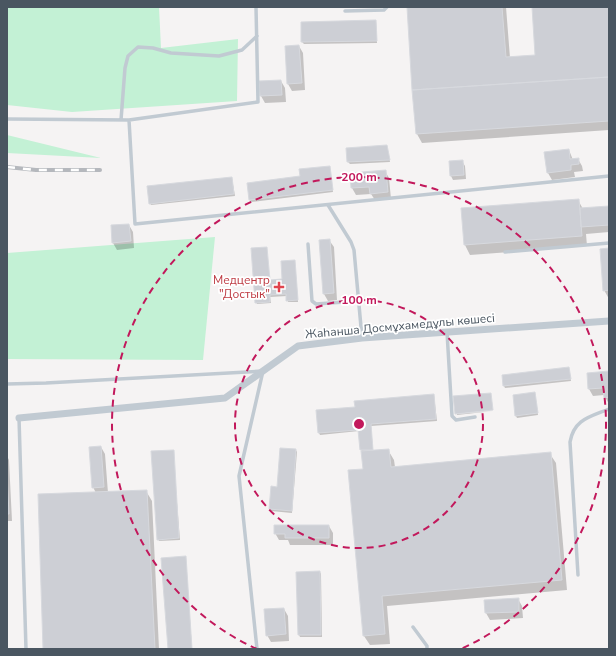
<svg xmlns="http://www.w3.org/2000/svg" width="616" height="656" viewBox="0 0 616 656" font-family="'Nunito Sans',sans-serif">
<style>
.green{fill:#c3f1d5}
.shadow{fill:#0003}
.building{fill:#cdcfd5;stroke:#d7d9de}
.lines{fill:none;stroke-linecap:round;stroke-linejoin:round}
.service{stroke:#c1cad2;stroke-width:3.5}
.minor{stroke:#c1cad2;stroke-width:7}
.rail-casing{stroke:#b5b8bd;stroke-width:4}
.rail{stroke:#fff;stroke-width:2.5;stroke-dasharray:8;stroke-linecap:butt}
.ring{fill:none;stroke:#c2185b;stroke-width:2;stroke-dasharray:7 5}
.health-dot{fill:#e0444e;stroke:#fff;stroke-width:1.5}
.labels{text-anchor:middle;stroke-width:3.5;stroke-linejoin:round;paint-order:stroke}
.health-label{font-size:12px;fill:#be3a42;stroke:#fff;text-anchor:end}
.street-label{font-size:12px;fill:#4a5661;stroke:#fff}
.centre{fill:#c2185b;stroke:#fff;stroke-width:2}
.ring-label{font-size:12px;text-anchor:middle;font-weight:bold;fill:#c2185b;stroke:#fff;stroke-width:3.5;stroke-linejoin:round;paint-order:stroke}
</style>
<rect width="100%" height="100%" fill="#f5f3f3"/>
<path class="green" d="M7 7H159L161 48 238 39 237 101 72 112 7 105Z
M7 135 101 158 7 153Z
M215 237 203 360 7 359V253Z"/>
<path class="shadow" d="M408 7H506L510 58 536 56 533 7H609V130L422 143 417 134Z
M376 21 377 43 304 44 302 42V22Z
M299 46 303 53 305 90 292 91 288 84 286 47Z
M281 81 285 88 286 102 265 103 261 96Z
M387 146 390 162 350 164 348 162Z
M569 150 573 160 578 159 582 166 583 171 574 172 575 177 552 180 548 173Z
M462 161 465 166 466 179 453 180 451 176Z
M330 169 333 192 251 202 250 200 248 184 301 177Z
M385 171 389 178 391 199 375 200 371 194 356 195 352 188 351 174Z
M232 178 235 196 151 205 150 203Z
M578 200 583 209 609 207V232L586 234 587 246 470 255 465 245 462 209Z
M129 225 133 232 134 248 117 250 113 243Z
M329 240 334 247 337 300 328 301 324 294Z
M266 248 270 281 284 280 295 263 298 302H288L287 296 270 297 271 303 257 304 256 302Z
M609 249V299L604 290Z
M569 368 571 381 505 388 504 386 503 376Z
M609 372V404L604 395 593 396 589 389Z
M535 393 538 415 517 418 516 416Z
M434 395 437 421 371 426 373 451 388 450 394 460 395 467 550 454 556 463 567 590 387 606 390 644 370 645 364 636V470L359 431 320 435 319 433 356 408Z
M493 411 457 415V414Z
M101 447 105 454 108 493 146 491 152 501 159 649H44L96 493 93 487Z
M296 450 297 452 292 513 271 511 270 509Z
M173 451 180 540 159 541 158 539Z
M7 456 9 460 12 521H7Z
M329 526 333 533V545H290L288 540H279L275 533Z
M186 559 192 649H169Z
M320 572 321 574 322 637H300L299 635Z
M518 599 522 606 523 618 490 620 486 613V601Z
M284 609 288 616 289 641 271 642 267 635Z"/>
<path class="building" d="M407 7H502L506 57 535 55 532 7H609V77L412 90Z
M376 20 377 41 301 42V22Z
M299 45 302 83 287 84 285 46Z
M609 77V121L416 134 412 90Z
M281 80 282 95 260 96 259 81Z
M387 145 390 160 347 162 346 148Z
M569 149 570 159 579 158V164L571 165V170L547 173 544 152Z
M463 160 464 175 450 176 449 161Z
M330 166 333 190 249 200 247 183 300 176 299 169Z
M386 170 388 192 370 194 369 187 351 188 350 173Z
M232 177 234 194 149 204 147 186Z
M579 199 582 236 464 245 461 208Z
M609 206V225L581 227 580 208Z
M129 224 131 241 112 243 111 225Z
M330 239 334 293 323 294 319 240Z
M267 247 270 280 282 279 281 261 295 260 298 300 286 301V294L270 295V302L255 303 251 248Z
M609 248V290L603 291 600 249Z
M569 367 571 379 503 386 502 375Z
M609 371V397L604 398 603 388 588 389 587 373Z
M535 392 538 413 515 416 513 395Z
M491 393 493 410 455 414 453 396Z
M434 394 436 419 371 424 373 450H360L358 430 318 433 316 410 355 407 354 401Z
M101 446 104 487 92 488 89 447Z
M280 448 296 449 292 511 269 509 271 486 277 487Z
M389 449 391 467 551 452 562 580 382 596 385 634 363 636 348 470 363 469 361 451Z
M174 450 179 538 157 540 151 451Z
M7 474 9 514H7Z
M147 490 155 649H43L38 494Z
M274 525H329V538H285V534H274Z
M186 556 192 649H168L161 558Z
M320 571 321 635H298L296 572Z
M519 598V612L485 613 484 600Z
M284 608 286 634 266 636 264 609Z"/>
<g class="lines">
<path class="service" d="M256 7 258 102 129 120 135 224 609 176
M345 11 384 10 387 7
M7 119 129 120
M121 120 125 68 128 56 138 47 153 48 171 53 219 56 242 50 257 36
M328 205 351 242 354 250 362 338
M308 244 312 301 316 304 359 301
M505 252 609 243
M447 332 452 416 456 420 475 417
M7 384 46 383 263 371 239 476 257 649
M19 418 26 649
M578 575 570 442C574 419 590 417 609 409
M413 627 427 646V649"/>
<path class="minor" d="M19 418 225 398 298 346 362 338 609 321"/>
<defs>
<path id="rail" d="M7 167 36 170H100"/>
</defs>
<use href="#rail" class="rail-casing"/>
<use href="#rail" class="rail"/>
</g>
<g class="ring">
<circle cx="359" cy="424" r="124"/>
<path d="M257 649A247 247 0 1 1 461 649"/>
</g>
<path class="health-dot" d="M277 281h4v4h4v4h-4v4h-4v-4h-4v-4h4z"/>
<g class="labels">
<g class="health-label">
<text x="270" y="284">Медцентр<tspan x="270" dy="14">"Достык"</tspan></text>
</g>
<g class="street-label">
<text transform="translate(400 326) rotate(-5)" y="4">Жаһанша Досмұхамедұлы көшесі</text>
</g>
</g>
<circle cx="359" cy="424" r="6" class="centre"/>
<g class="ring-label">
<text x="359" y="181">200 m</text>
<text x="359" y="304">100 m</text>
</g>
<rect width="616" height="656" fill="none" stroke="#4a5661" stroke-width="16"/>
</svg>
